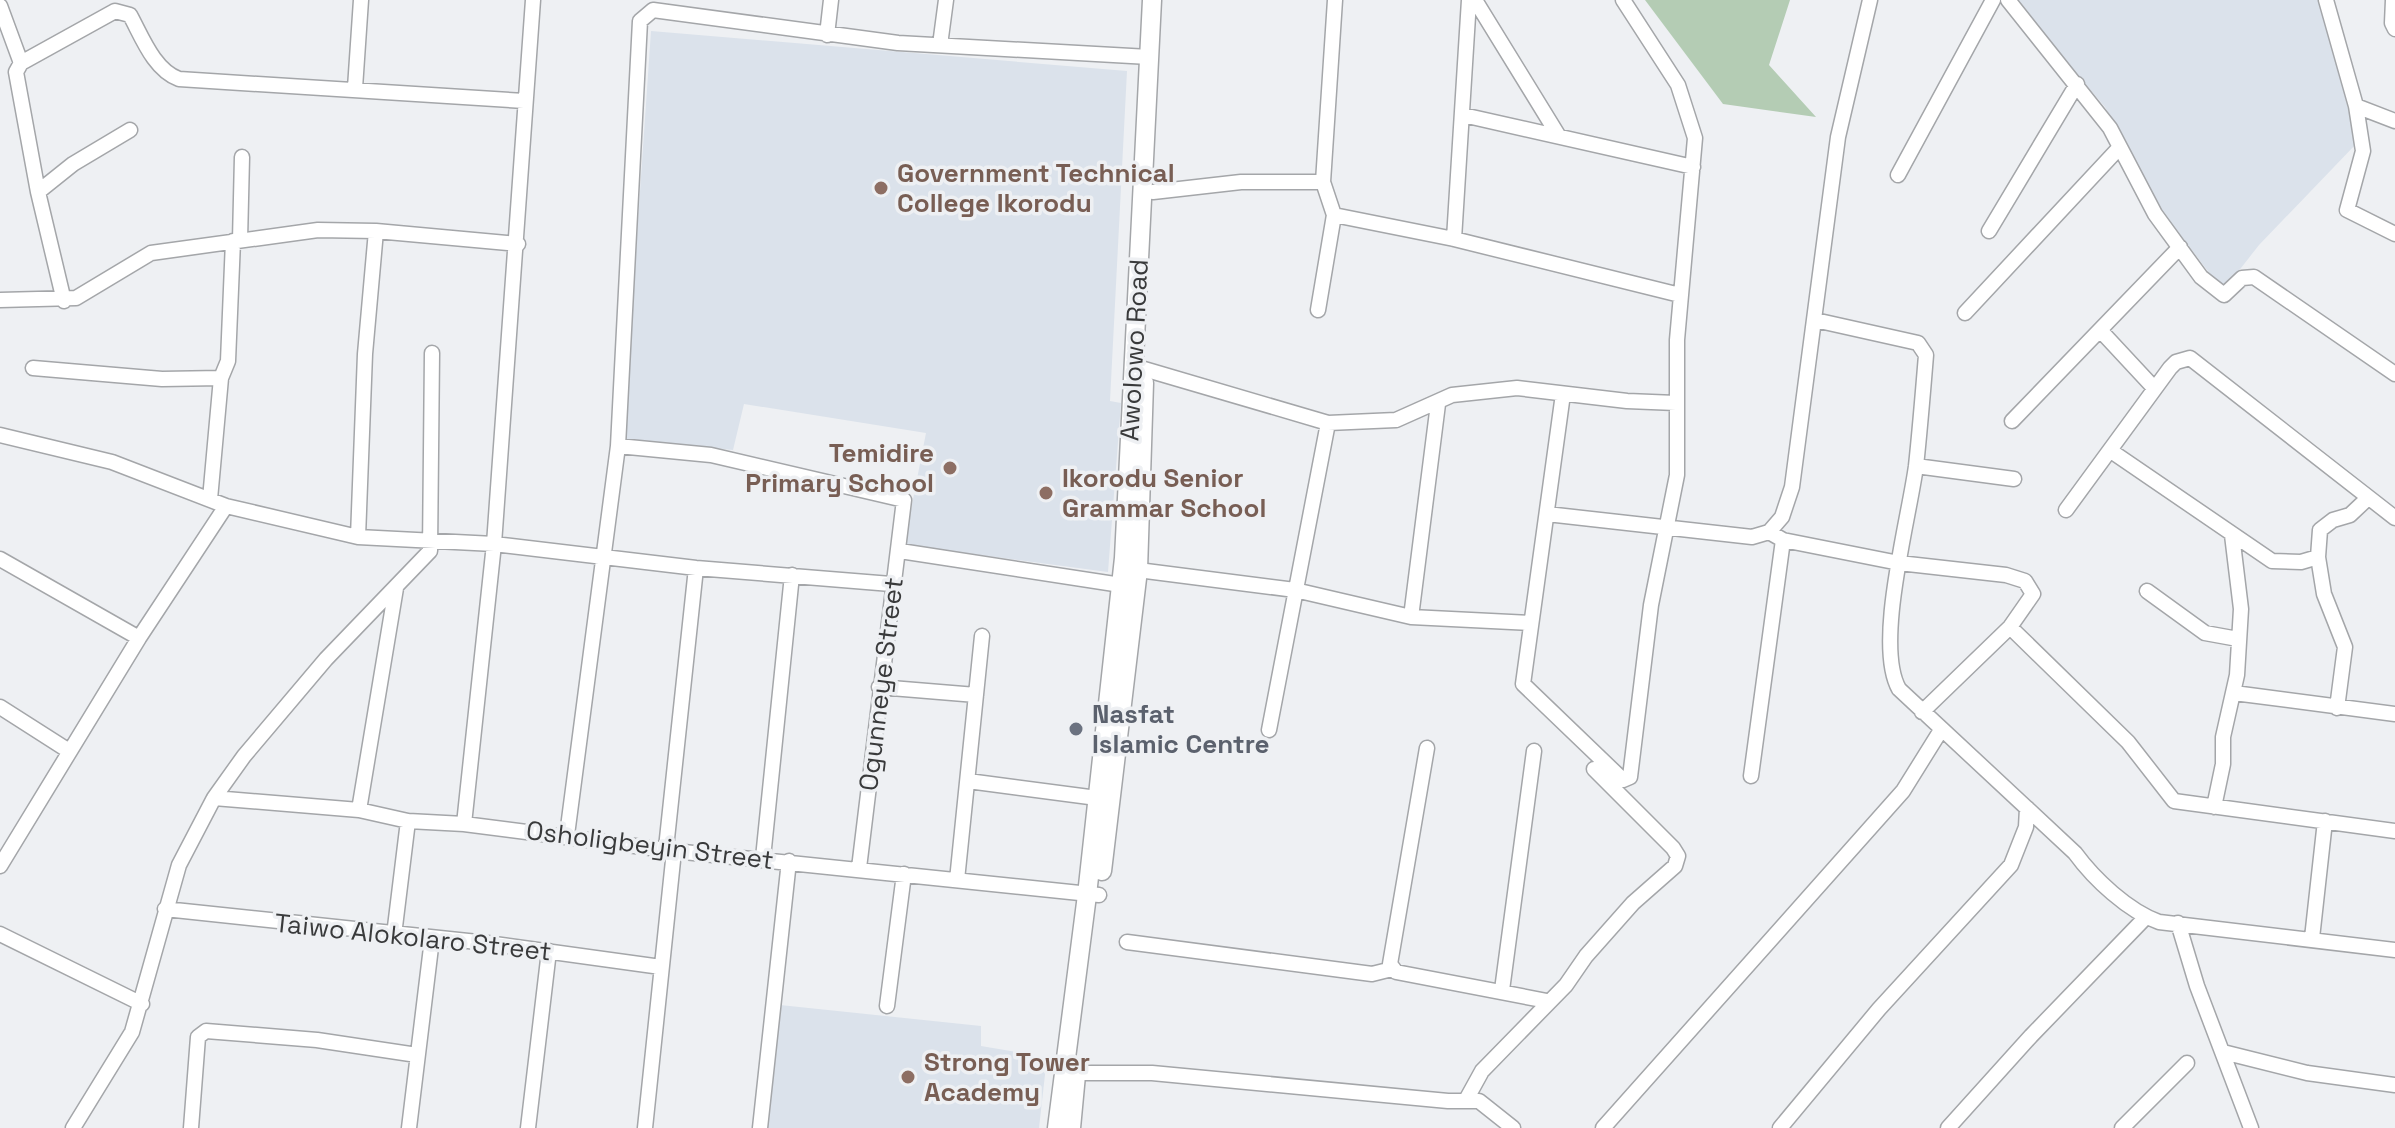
<svg xmlns="http://www.w3.org/2000/svg" width="2395" height="1128" viewBox="0 0 2395 1128" font-family="'Space Grotesk',sans-serif">
<style>
.built{fill:#dbe2eb}
.green{fill:#b4ccb4}
.lines{fill:none;stroke-linecap:round;stroke-linejoin:round}
.minor-casing{stroke:#a4a6a9;stroke-width:17}
.major-casing{stroke:#a4a6a9;stroke-width:21}
.minor{stroke:#fff;stroke-width:14}
.major{stroke:#fff;stroke-width:18}
.education-dot{fill:#8d6e63;stroke:#eef0f3;stroke-width:3}
.worship-dot{fill:#6b7280;stroke:#eef0f3;stroke-width:3}
.labels{text-anchor:middle;stroke-width:7;stroke-linejoin:round;paint-order:stroke}
.education-label{font-size:26px;font-weight:bold;fill:#785e54;stroke:#eef0f3;text-anchor:start}
.street-label{font-size:26px;fill:#393a3b;stroke:#eef0f3}
.worship-label{font-size:26px;font-weight:bold;fill:#5b616d;stroke:#eef0f3;text-anchor:start}
</style>
<rect width="100%" height="100%" fill="#eef0f3"/>
<path class="built" d="M2014 0H2320L2357 143 2259 245 2223 291 2156 203 2105 107Z
M651 31 1127 71 1110 401 1121 403 1108 572 904 545 926 433 744 404 733 450 623 439Z
M780 1005 981 1026V1046L1047 1057 1039 1128H767Z"/>
<path class="green" d="M1645 0H1790L1769 65 1816 117 1723 104Z"/>
<g class="lines">
<defs>
<path id="minor" d="M1475 0 1558 135
M2008 0 2110 128 2155 214 2201 277 2224 295 2242 278 2254 277 2395 374
M2326 0 2356 106 2363 151 2347 210 2395 234
M2393 0 2392 23 2395 29
M0 6 21 63
M827 35 831 0
M940 45 946 0
M355 88 361 0
M2356 106 2395 121
M1463 115 1693 167
M1898 175 1993 0
M38 192 73 164 130 130
M1153 192 1241 182H1323
M1334 215 1454 239 1680 295
M1989 231 2077 84
M1454 239 1469 0
M240 240 242 157
M0 300 76 298 151 253 318 230 376 231 518 244
M64 301 38 192 16 72 21 63 115 11 130 15C142 37 154 70 179 79L524 101
M1318 310 1334 215 1323 182 1335 0
M1965 313 2119 148
M1815 320 1918 343 1926 355C1923 392 1920 429 1916 466 1909 519 1874 645 1899 689L2075 853C2094 879 2128 911 2159 922L2395 950
M2100 330 2154 388
M33 368 162 379 221 378
M1144 369 1328 423 1396 420 1452 395 1517 388 1627 401 1676 403
M1563 394 1523 684 1623 780 1630 777 1651 605 1677 475V340L1695 138 1678 85 1623 0
M2012 421 2180 247
M0 435 112 462 226 506 358 537 494 544 696 568 891 584
M618 446 711 455 904 500 859 868
M2111 451 2272 561 2301 562 2318 557
M1916 466 2014 479
M210 499 221 378 228 361 233 241
M2066 510 2170 368 2176 362 2190 358 2395 518
M1547 514 1752 537 1769 532 1782 517 1792 487 1838 137 1870 0
M1769 532 1783 540 1899 563 2006 575 2025 581 2033 594 2010 627 1922 712
M358 537 365 354 376 231
M900 551 1121 585
M0 559 139 638
M1138 570 1295 590 1411 617 1530 623
M2147 591 2205 633 2238 639
M1411 617 1438 404
M2010 627 2128 742 2174 801 2395 831
M879 687 976 695
M2234 693 2395 714
M0 707 69 751
M2337 708 2345 647 2324 594 2318 557 2320 530 2333 520 2350 515 2368 498
M1269 730 1328 423
M1427 748 1390 964 1396 972 1547 1001
M1751 776 1783 540
M968 781 1097 798
M214 798 359 810 408 821 464 824 674 851 1099 895
M2214 807 2223 764V737L2237 675 2241 609 2232 535
M359 810 396 588
M464 824 494 544 533 0
M567 835 618 446 640 21 653 10 898 43 1149 57
M666 848 696 568
M763 858 792 575
M0 866 139 638 226 506
M957 880 982 636
M165 909 487 943 661 967
M2178 923 2197 986 2251 1128
M0 934 142 1004
M394 935 408 821
M2312 938 2325 821
M1127 942 1372 974 1392 969
M1502 990 1534 751
M887 1006 904 874
M2223 1052 2307 1073 2395 1085
M1069 1073H1152L1448 1101H1479L1513 1128
M1466 1100 1482 1071 1566 985 1586 956 1633 903 1675 866 1678 856 1673 848 1594 769
M73 1128 132 1032 179 865 214 798 244 756 326 659 430 551 432 353
M191 1128 198 1037 206 1031 317 1040 417 1055
M409 1128 432 939
M528 1128 549 951
M645 1128 674 851
M760 1128 789 861
M1603 1128 1903 791 1941 730
M1780 1128 1879 1009 2011 865 2026 827 2027 808
M1948 1128 2031 1036 2146 917
M2122 1128 2187 1063"/>
<path id="major" d="M1102 871 1138 570 1144 383
M1057 1128 1087 895 1124 558 1152 0
M1071 1128 1076 1075"/>
</defs>
<use href="#minor" class="minor-casing"/>
<use href="#major" class="major-casing"/>
<use href="#minor" class="minor"/>
<use href="#major" class="major"/>
</g>
<g class="education-dot">
<circle cx="881" cy="188" r="8"/>
<circle cx="950" cy="468" r="8"/>
<circle cx="1046" cy="493" r="8"/>
<circle cx="908" cy="1077" r="8"/>
</g>
<circle class="worship-dot" cx="1076" cy="729" r="8"/>
<g class="labels">
<g class="education-label">
<text x="897" y="182">Government Technical<tspan x="897" dy="30">College Ikorodu</tspan></text>
<text x="934" y="462" text-anchor="end">Temidire<tspan x="934" dy="30">Primary School</tspan></text>
<text x="1062" y="487">Ikorodu Senior<tspan x="1062" dy="30">Grammar School</tspan></text>
<text x="924" y="1071">Strong Tower<tspan x="924" dy="30">Academy</tspan></text>
</g>
<g class="street-label">
<text transform="translate(1134 350) rotate(-87)" y="9">Awolowo Road</text>
<text transform="translate(881 684) rotate(-83)" y="9">Ogunneye Street</text>
<text transform="translate(650 845) rotate(7)" y="9">Osholigbeyin Street</text>
<text transform="translate(413 937) rotate(6)" y="9">Taiwo Alokolaro Street</text>
</g>
<g class="worship-label">
<text x="1092" y="723">Nasfat<tspan x="1092" dy="30">Islamic Centre</tspan></text>
</g>
</g>
</svg>
